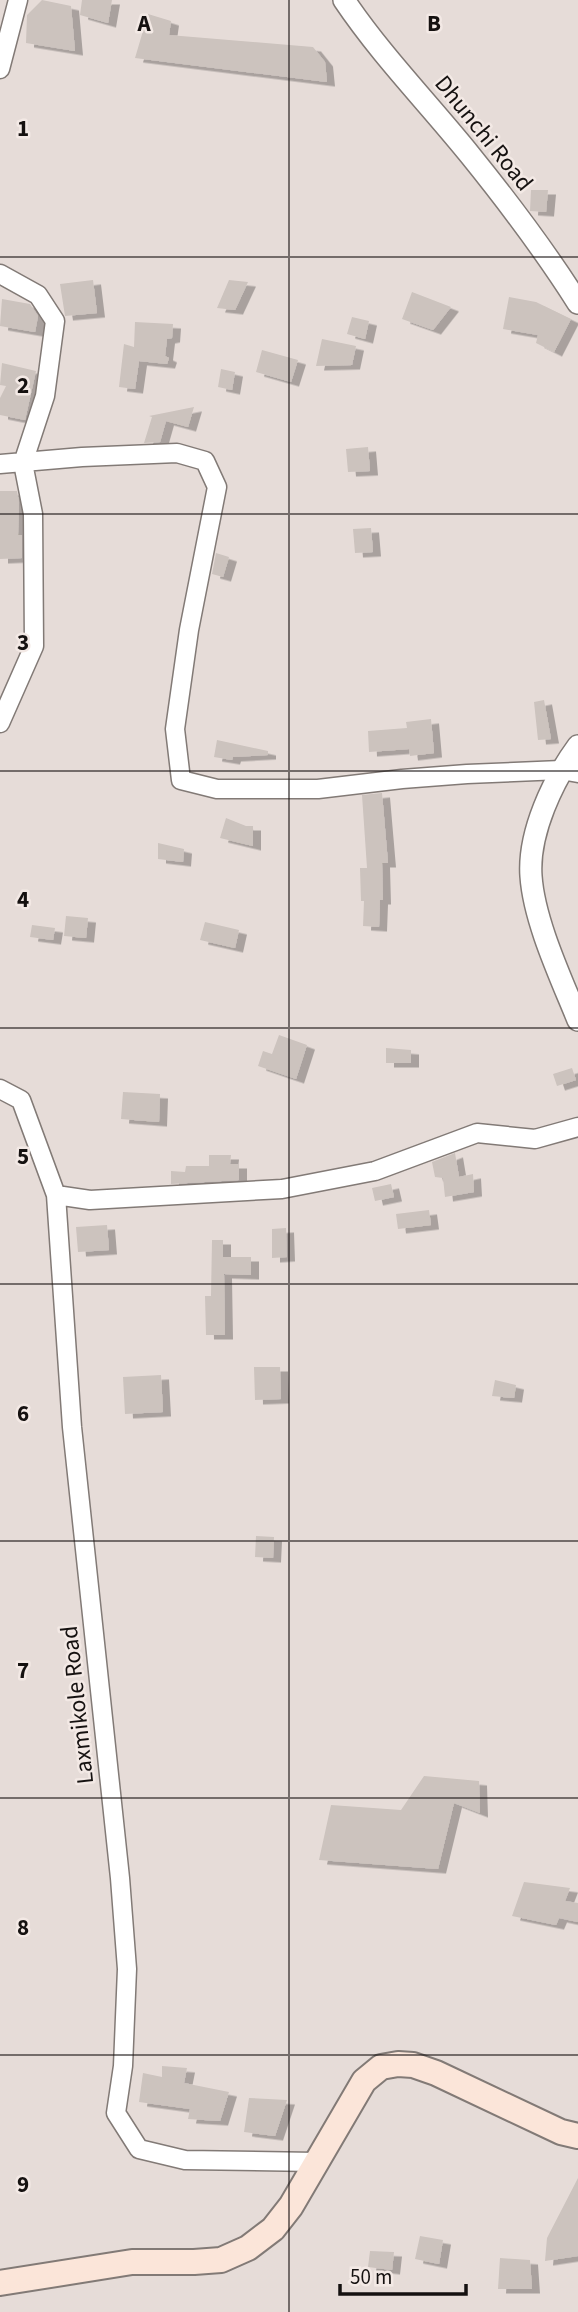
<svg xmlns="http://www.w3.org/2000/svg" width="578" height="2312" viewBox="0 0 578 2312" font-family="'Source Sans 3',sans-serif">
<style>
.building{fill:#ccc3be;filter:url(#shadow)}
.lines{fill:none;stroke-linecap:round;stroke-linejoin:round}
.minor-casing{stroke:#827a76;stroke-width:21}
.tertiary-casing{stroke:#827a76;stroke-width:24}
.secondary-casing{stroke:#827a76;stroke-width:28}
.minor{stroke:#fff;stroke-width:18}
.tertiary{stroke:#fff;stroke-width:21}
.secondary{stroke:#fbe5d9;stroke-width:24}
.grid{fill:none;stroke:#151110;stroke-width:2;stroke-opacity:0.55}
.labels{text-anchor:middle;stroke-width:5;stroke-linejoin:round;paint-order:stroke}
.street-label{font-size:24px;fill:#151110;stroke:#f3e9e5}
.grid-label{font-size:23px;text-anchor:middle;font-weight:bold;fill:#151110;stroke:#f3e9e5;stroke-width:5;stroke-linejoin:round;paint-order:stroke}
</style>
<defs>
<filter id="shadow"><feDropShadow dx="8" dy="4.5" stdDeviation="0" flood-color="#0004"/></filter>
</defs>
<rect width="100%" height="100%" fill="#e6dcd8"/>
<path class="building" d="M42 0 71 6 75 51 26 43 27 15Z
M82 0H112L108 23 80 15Z
M148 14 171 21 169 35 313 47 325 62 327 82 135 58Z
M531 190H548L546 212 530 211Z
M93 280 97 313 65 316 60 284Z
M229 280 248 282 235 310 217 308Z
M412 292 451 307 433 330 402 319Z
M509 297 536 302 571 319 554 352 536 343 538 335 503 329Z
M2 299 30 304 38 316 35 332 0 326Z
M352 317 369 321 365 339 347 334Z
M135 322 173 324 172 338 167 339 165 356 169 358 167 364 139 361 135 389 119 387 124 344 134 347Z
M322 339 356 346 352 365 316 366Z
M262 350 298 360 291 382 256 372Z
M2 363 36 371 25 420 0 415V398L6 386 0 385Z
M221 369 235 372 232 390 218 387Z
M194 407 188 427 166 421 160 442 144 443 152 417 149 416Z
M368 447 370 471 348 472 346 449Z
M0 491H17L19 502 18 535H22V558L0 559Z
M371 528 373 552 355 553 353 529Z
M216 553 229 557 223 577 212 574Z
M544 700 551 739 538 740 534 702Z
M431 719 434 753 410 756 409 749 369 752 368 731 407 728 406 722Z
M217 740 268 751V755L233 757 232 760 214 757Z
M382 793 388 863H382L383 900H380L379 927 363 926 364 901H361L360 868H367L362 795Z
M226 818 246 826H253V846L220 838Z
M158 843 184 849 183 862 158 859Z
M66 916 88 918 86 938 64 936Z
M205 922 239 930 235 948 200 940Z
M32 925 55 928 53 940 30 937Z
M279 1035 307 1045 296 1079 258 1066 263 1051 272 1054Z
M386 1048 411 1050V1063H386Z
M572 1068 576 1080 557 1086 553 1074Z
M123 1092 160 1094 159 1122 121 1119Z
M455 1153 459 1177 473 1174 474 1192 445 1197 443 1178 435 1177 432 1162Z
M209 1155H231L230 1164H239V1180L171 1184V1171L185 1172 186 1166H209Z
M391 1184 394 1197 375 1201 372 1188Z
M429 1210 431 1225 398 1229 396 1214Z
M107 1225 109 1250 78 1252 76 1227Z
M286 1228 287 1257 272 1258V1229Z
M212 1240H223V1257H251V1275L224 1274 225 1335H206L205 1296H211Z
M254 1367H280L281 1399 255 1400Z
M161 1375 163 1412 125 1414 123 1377Z
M495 1380 516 1385 514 1398 492 1396Z
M256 1536 274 1537 273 1558 255 1557Z
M424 1776 479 1781 480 1813 454 1803 438 1869 319 1860 331 1805 401 1810Z
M524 1882 570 1888 565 1901 578 1903V1922L559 1918 556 1925 512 1916Z
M162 2066 187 2068 184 2083 229 2092 220 2121 188 2119 190 2109 139 2102 143 2073 162 2077Z
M249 2098 287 2100 275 2136 244 2132Z
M578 2178V2256L545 2261 547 2238Z
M420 2236 443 2240 439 2264 415 2259Z
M370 2251 394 2252 392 2270 368 2267Z
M500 2258 530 2260 532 2289H498Z"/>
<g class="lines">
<defs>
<path id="minor" d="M0 69 18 0
M0 274 38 295 55 321 45 396 23 463 33 514 34 646 0 723
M0 464 82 457 177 453 205 461 217 487 189 630 175 729 181 780 217 789H318L402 779 467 774 561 770 578 773
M0 1089 21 1100 56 1195 72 1427 120 1878 127 1969 123 2066 116 2113 139 2149 185 2160 316 2162
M56 1195 90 1200 282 1189 375 1171 477 1133 535 1139 578 1127"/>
<path id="tertiary" d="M344 0C381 55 428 103 470 155 508 202 545 251 578 303
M578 746C553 780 528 833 531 876 534 921 561 978 578 1020"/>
<path id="secondary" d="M0 2283 132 2262H194L221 2260 248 2248 273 2229 291 2206 364 2081 381 2067 398 2064 413 2065 436 2073 561 2132 578 2136"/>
</defs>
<use href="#minor" class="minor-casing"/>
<use href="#tertiary" class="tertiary-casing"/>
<use href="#secondary" class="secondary-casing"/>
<use href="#minor" class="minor"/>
<use href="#tertiary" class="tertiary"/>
<use href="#secondary" class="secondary"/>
</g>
<path class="grid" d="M289 0V2312M0 257H578M0 514H578M0 771H578M0 1028H578M0 1284H578M0 1541H578M0 1798H578M0 2055H578"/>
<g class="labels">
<g class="street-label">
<text transform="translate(484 133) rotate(51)" y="8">Dhunchi Road</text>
<text transform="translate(77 1705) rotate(-96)" y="8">Laxmikole Road</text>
</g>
</g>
<g class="grid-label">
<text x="144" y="31">A</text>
<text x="434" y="31">B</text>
<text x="23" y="136">1</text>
<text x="23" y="393">2</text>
<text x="23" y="650">3</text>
<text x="23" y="907">4</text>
<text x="23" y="1164">5</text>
<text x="23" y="1421">6</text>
<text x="23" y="1678">7</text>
<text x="23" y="1935">8</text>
<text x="23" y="2192">9</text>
</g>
<path d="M340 2284v10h126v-10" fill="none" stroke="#151110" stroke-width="3.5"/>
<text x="350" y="2284" font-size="21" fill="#151110" stroke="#f3e9e5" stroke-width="5" paint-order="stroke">50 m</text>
</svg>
